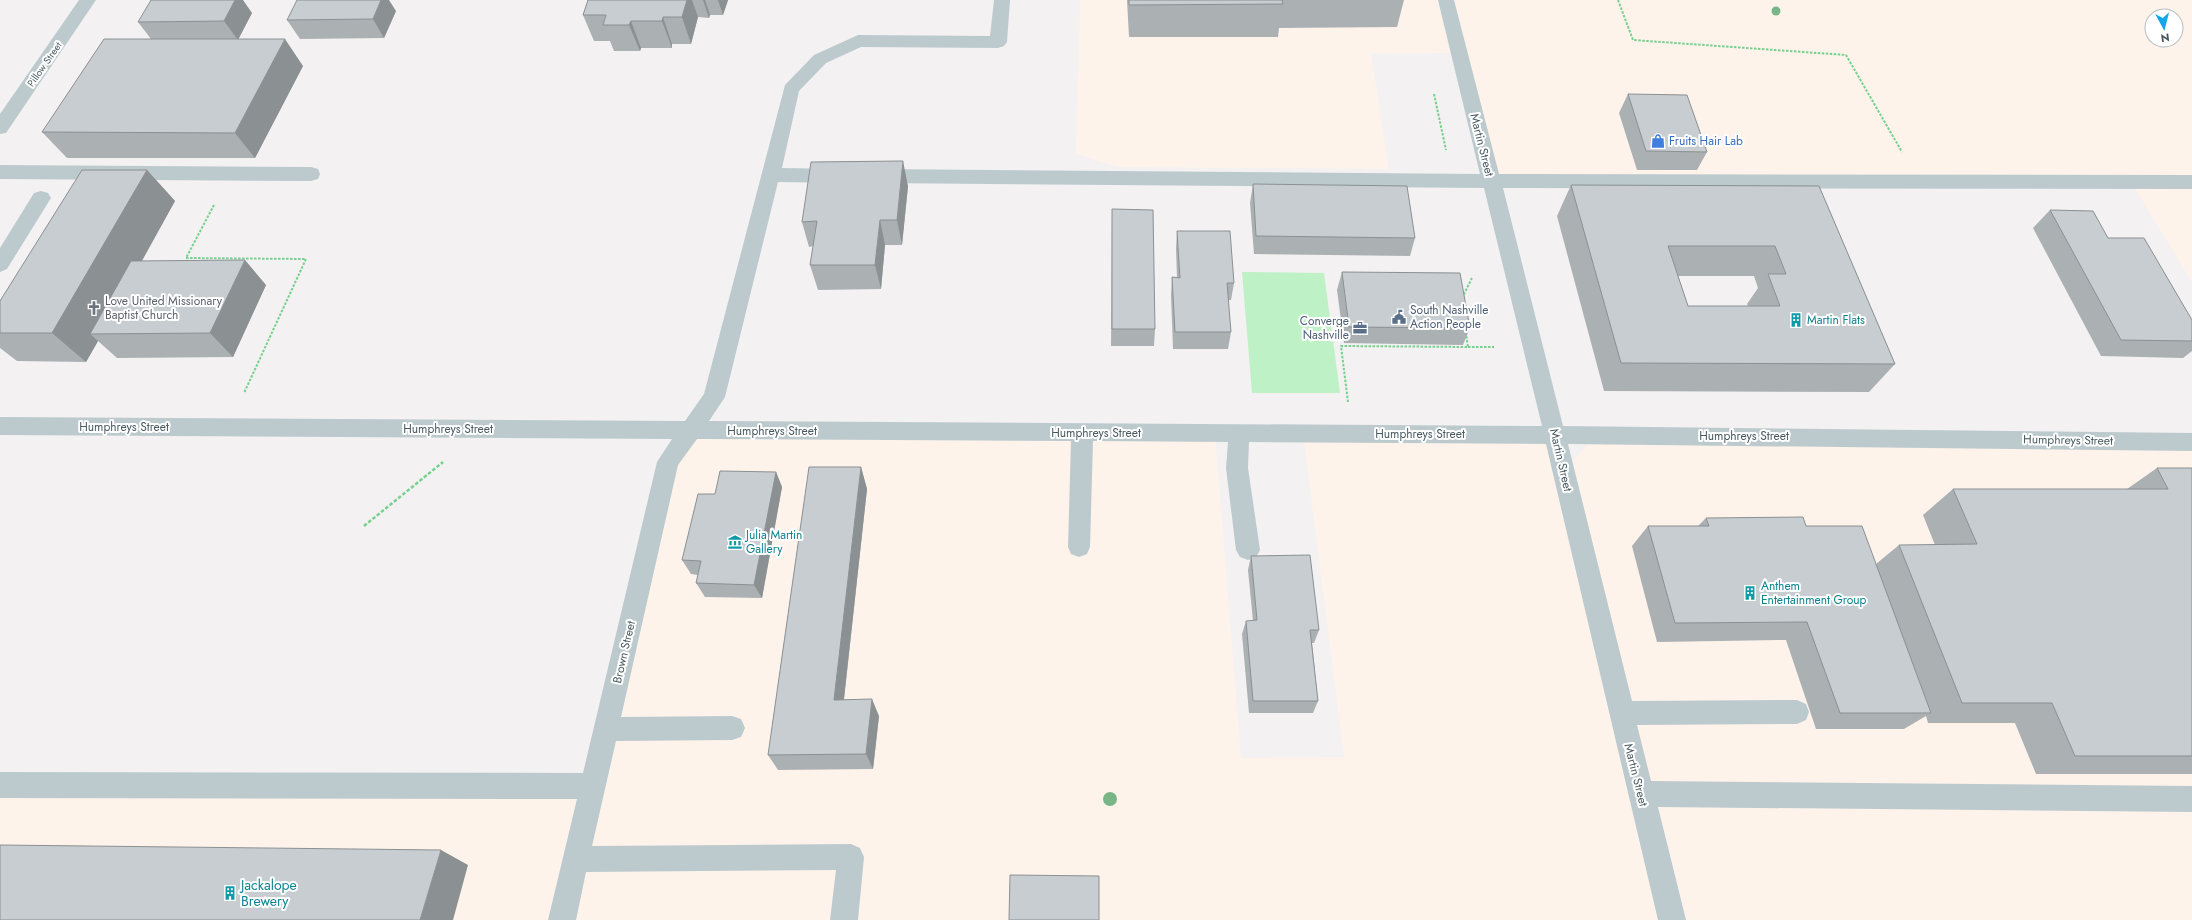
<svg xmlns="http://www.w3.org/2000/svg" width="2192" height="920" viewBox="0 0 2192 920" font-family="Jost,sans-serif">
<style>
.commercial{fill:#fdf3eb;fill-rule:evenodd}
.green{fill:#bef1c6}
.lines{fill:none;stroke-linecap:round;stroke-linejoin:round}
.path-far1{stroke:#75d18d;stroke-width:2;stroke-dasharray:2.5 1.5;stroke-linecap:butt}
.path{stroke:#75d18d;stroke-width:2.5;stroke-dasharray:3.5 2;stroke-linecap:butt}
.minor{fill:#bccace;fill-rule:evenodd}
.tree{fill:#78b687}
.wall{fill:#abb0b3;fill-rule:evenodd}
.shaded-wall{fill:#8b9092}
.building{fill:#c7cdd0;stroke:#8b9092;fill-rule:evenodd}
.labels{text-anchor:middle;stroke-width:4;stroke-linejoin:round;paint-order:stroke}
.far-street-label{font-size:10px;fill:#485a5f;stroke:#fff}
.shop-label{font-size:12px;fill:#366cbe;stroke:#fff;text-anchor:start}
.street-label{font-size:12px;fill:#485a5f;stroke:#fff}
.worship-label{font-size:12px;fill:#5b616d;stroke:#fff;text-anchor:start}
.service-label{font-size:12px;fill:#4e5e75;stroke:#fff;text-anchor:start}
.culture-label{font-size:12px;fill:#0d838f;stroke:#fff;text-anchor:start}
.near-culture-label{font-size:14px;fill:#0d838f;stroke:#fff;text-anchor:start}
</style>
<rect width="100%" height="100%" fill="#f3f1f1"/>
<path class="commercial" d="M1080 0H2192V282L2131 182 1492 181 1459 53 1371 54 1389 169 1118 167 1076 154ZM2152 16H2176V40H2152Z
M689 430 1215 433 1241 758 1344 757 1303 433 1555 435 1564 472 1595 435 2192 442V920H0V785L592 786 668 462Z"/>
<path class="green" d="M1242 272 1324 273 1340 393H1252Z"/>
<g class="lines">
<path class="path-far1" d="M1618 0 1633 40 1846 55 1902 152
M1434 94 1446 150
M214 205 186 258 306 259 244 393
M1462 298 1472 278
M1468 347H1494
M1348 402 1341 346 1468 347 1466 334"/>
<path class="path" d="M364 526 443 462"/>
<path class="minor" d="M79 0H96L6 133 0 134V114Z
M994 0H1010L1007 42 1004 46 998 48 861 47 826 63 799 91 782 168 838 169 845 171 847 176 845 181 838 183 778 182 725 397 709 421 1542 426 1484 188 877 183 870 181 868 176 870 171 877 169 1480 174 1438 0H1454L1499 174 2192 175V189L1503 188 1563 426 2192 433V451L1568 444 1632 701 1797 700 1806 704 1809 712 1806 720 1797 724 1637 725 1651 781 2192 786V812L1658 807 1686 920H1658L1546 444 1249 442 1248 468 1260 550 1256 557 1248 560 1240 557 1236 550 1226 468 1228 442 1093 441 1090 547 1087 554 1079 557 1071 554 1068 547 1071 441 697 439 678 465 621 717 732 716 741 719 745 728 741 737 732 740 616 741 592 846 851 844 860 848 864 857 858 920H830L836 870 586 872 576 920H548L577 799 0 798V772L583 773 657 462 672 439 0 435V417L685 421 704 394 785 85 814 55 858 35 990 36Z
M0 165 311 167 318 169 320 174 318 179 311 181 0 179Z
M41 191 48 193 51 198 7 269 0 272V248L34 193Z"/>
</g>
<g class="tree">
<circle cx="1776" cy="11" r="4.5"/>
<circle cx="1110" cy="799" r="7"/>
</g>
<path class="wall" d="M588 0H728L723 15H710L709 18 698 17 691 44H672V48H641L640 51H614L610 41H594L583 15Z
M1127 0H1404L1397 27 1279 28 1278 37H1129Z
M396 11 384 38 300 39 287 20Z
M252 13 238 39 303 66 255 158H67L42 132 151 39 138 22Z
M1628 94 1707 152 1697 170H1637L1619 113Z
M147 170 175 201 142 261 266 285 233 357 117 358 98 341 86 362 17 361 0 348V301Z
M1253 184 1415 238 1410 256 1254 254 1250 203Z
M1571 185 1819 186 1895 364 1869 392 1604 391 1557 216ZM1678 276H1754L1758 288 1747 304 1748 306H1688Z
M908 186 902 245H885L881 289 818 290 810 265 813 246 809 247 802 222Z
M1112 209 1155 329 1154 346H1111Z
M2050 210 2108 238 2192 320V351L2183 358 2101 356 2033 228Z
M1177 231 1234 283 1231 300H1228L1231 332 1228 349H1173L1171 295 1172 277H1177L1176 249Z
M1342 272 1470 328 1463 345 1344 343 1337 290Z
M861 467 867 489 844 700 879 716 873 769 778 770 768 755Z
M2157 468H2192V774H2036L2015 723H1928L1926 716 1904 729H1816L1786 640 1657 642 1632 546 1648 526H1698L1706 518 1806 526 1876 564 1899 545H1935L1923 515 1953 489H2127Z
M776 472 782 487 762 598 705 597 696 583 698 575 691 574 682 560 715 494Z
M1251 556 1319 630 1314 643H1312L1318 701 1313 713H1249L1242 634 1246 621H1253L1248 570Z"/>
<path class="shaded-wall" d="M235 0H243L252 13 238 40 224 21Z
M381 0H389L396 11 384 38 373 19Z
M687 0H692L698 17 691 44 682 17Z
M703 0H705L710 15 709 18Z
M718 0H728L723 15Z
M663 17 672 44V48L662 21Z
M631 21 641 48 640 51 629 25Z
M285 39 303 66 255 158 235 133Z
M903 161 908 186 902 245 897 220Z
M147 170 175 201 101 334H90L98 341 86 362 52 333Z
M880 220 885 245 881 289 875 265Z
M245 260 266 285 233 357 210 333Z
M861 467 867 489 842 716 834 700Z
M776 472 782 487 762 598 754 585Z
M872 699 879 716 873 769 866 754Z
M441 850 468 865 453 920H420Z"/>
<path class="building" d="M151 0H235L224 21 138 22Z
M297 0H381L373 19 287 20Z
M588 0H687L682 17H663L662 21H631L629 25H603L606 15H583Z
M1129 0H1282L1283 4 1129 5Z
M104 39H285L235 133 42 132Z
M1628 94 1687 95 1707 152 1646 151Z
M903 161 897 220H880L875 265H810L817 221 802 222 811 162Z
M82 170H147L52 333H0V301Z
M1253 184 1407 186 1415 238 1256 236Z
M1571 185 1819 186 1895 364 1621 363ZM1668 246H1775L1786 274H1768L1780 306H1688Z
M1112 209 1153 210 1155 329H1112Z
M2050 210 2093 211 2108 238H2144L2192 320V341L2121 340Z
M1177 231H1230L1234 283H1227L1231 332H1175L1172 277 1180 278Z
M245 260 210 333 90 334 131 261Z
M1342 272 1460 273 1470 328 1349 327Z
M809 467H861L834 700 872 699 866 754 768 755Z
M2157 468H2192V756H2075L2052 703H1962L1899 545 1977 544 1953 489H2168Z
M720 471 776 472 754 585 696 583 701 561 682 560 698 494H715Z
M1803 517 1806 526H1862L1931 713H1840L1807 622 1675 623 1648 526H1709L1706 518Z
M1310 555 1319 630H1310L1318 701H1253L1246 621 1257 620 1251 556Z
M0 845 441 850 420 920H0Z
M1010 875 1099 876V920H1009Z"/>
<defs>
<symbol id="shop-bare" viewBox="-9 -9 18 18"><path d="M-5-2.5h2.3a2.7 3.5 0 0 1 5.4 0H5L5.5 6h-11ZM-1.5-2.5h3a1.5 2.3 0 0 0-3 0Z" fill="#3f7fe0" stroke="#fff" stroke-width="2.5" paint-order="stroke"/></symbol>
<symbol id="church-bare" viewBox="-9 -9 18 18"><path d="M-1.2-6h2.4v3.5h3.3v2.4h-3.3V6h-2.4V-.1h-3.3v-2.4h3.3Z" fill="#6b7280" stroke="#fff" stroke-width="2.5" paint-order="stroke"/></symbol>
<symbol id="civic-bare" viewBox="-9 -9 18 18"><path d="M-.6-6.5H3V-4.5H.6V-3L4-1V1h2V6H-6V1h2V-1L-.6-3ZM-1.2 2.5V6h2.4V2.5Z" fill="#5c6f8a" stroke="#fff" stroke-width="2.5" paint-order="stroke"/></symbol>
<symbol id="building-bare" viewBox="-9 -9 18 18"><path d="M-4-6H4V6H1V3H-1V6H-4ZM-2.5-4.3h1.7v1.8h-1.7ZM.8-4.3h1.7v1.8H.8ZM-2.5-1h1.7V.8h-1.7ZM.8-1h1.7V.8H.8Z" fill="#0f9aa8" stroke="#fff" stroke-width="2.5" paint-order="stroke"/></symbol>
<symbol id="office-bare" viewBox="-9 -9 18 18"><path d="M-6-3h4V-5.5h4V-3h4V5H-6ZM-1-4.5V-3h2v-1.5ZM-6 0V1H6V0Z" fill="#5c6f8a" stroke="#fff" stroke-width="2.5" paint-order="stroke"/></symbol>
<symbol id="museum-bare" viewBox="-9 -9 18 18"><path d="M0-6L6-3V-2H-6V-3ZM-5-1h2V3h-2ZM-1-1h2V3h-2ZM3-1h2V3H3ZM-6 4H6V6H-6Z" fill="#0f9aa8" stroke="#fff" stroke-width="2.5" paint-order="stroke"/></symbol>
</defs>
<g fill-rule="evenodd">
<use href="#shop-bare" x="1648" y="131" width="20" height="20"/>
<use href="#church-bare" x="84" y="298" width="20" height="20"/>
<use href="#civic-bare" x="1389" y="307" width="20" height="20"/>
<use href="#building-bare" x="1786" y="310" width="20" height="20"/>
<use href="#office-bare" x="1350" y="318" width="20" height="20"/>
<use href="#museum-bare" x="725" y="532" width="20" height="20"/>
<use href="#building-bare" x="1740" y="583" width="20" height="20"/>
<use href="#building-bare" x="220" y="883" width="20" height="20"/>
</g>
<g class="labels">
<g class="far-street-label">
<text transform="translate(44 64) rotate(-55)" y="4">Pillow Street</text>
</g>
<g class="shop-label">
<text x="1669" y="145">Fruits Hair Lab</text>
</g>
<g class="street-label">
<text transform="translate(1482 145) rotate(76)" y="4">Martin Street</text>
<text x="124" y="431">Humphreys Street</text>
<text x="448" y="433">Humphreys Street</text>
<text x="772" y="435">Humphreys Street</text>
<text x="1096" y="437">Humphreys Street</text>
<text x="1420" y="438">Humphreys Street</text>
<text x="1744" y="440">Humphreys Street</text>
<text transform="translate(2068 440) rotate(1)" y="4">Humphreys Street</text>
<text transform="translate(1561 460) rotate(77)" y="4">Martin Street</text>
<text transform="translate(624 652) rotate(-77)" y="4">Brown Street</text>
<text transform="translate(1636 775) rotate(76)" y="4">Martin Street</text>
</g>
<g class="worship-label">
<text x="105" y="305">Love United Missionary<tspan x="105" dy="14">Baptist Church</tspan></text>
</g>
<g class="service-label">
<text x="1410" y="314">South Nashville<tspan x="1410" dy="14">Action People</tspan></text>
<text x="1349" y="325" text-anchor="end">Converge<tspan x="1349" dy="14">Nashville</tspan></text>
</g>
<g class="culture-label">
<text x="1807" y="324">Martin Flats</text>
<text x="746" y="539">Julia Martin<tspan x="746" dy="14">Gallery</tspan></text>
<text x="1761" y="590">Anthem<tspan x="1761" dy="14">Entertainment Group</tspan></text>
</g>
<g class="near-culture-label">
<text x="241" y="890">Jackalope<tspan x="241" dy="16">Brewery</tspan></text>
</g>
</g>
<g transform="translate(2164 28) rotate(173)"><circle r="19" fill="#ffffff" stroke="#b6bdbf"/>
<path d="M0-3L7 15L0 10L-7 15Z" fill="#13a6eb"/>
<text y="-6" font-size="11" font-weight="bold" text-anchor="middle" fill="#485a5f">N</text>
</g>
</svg>
